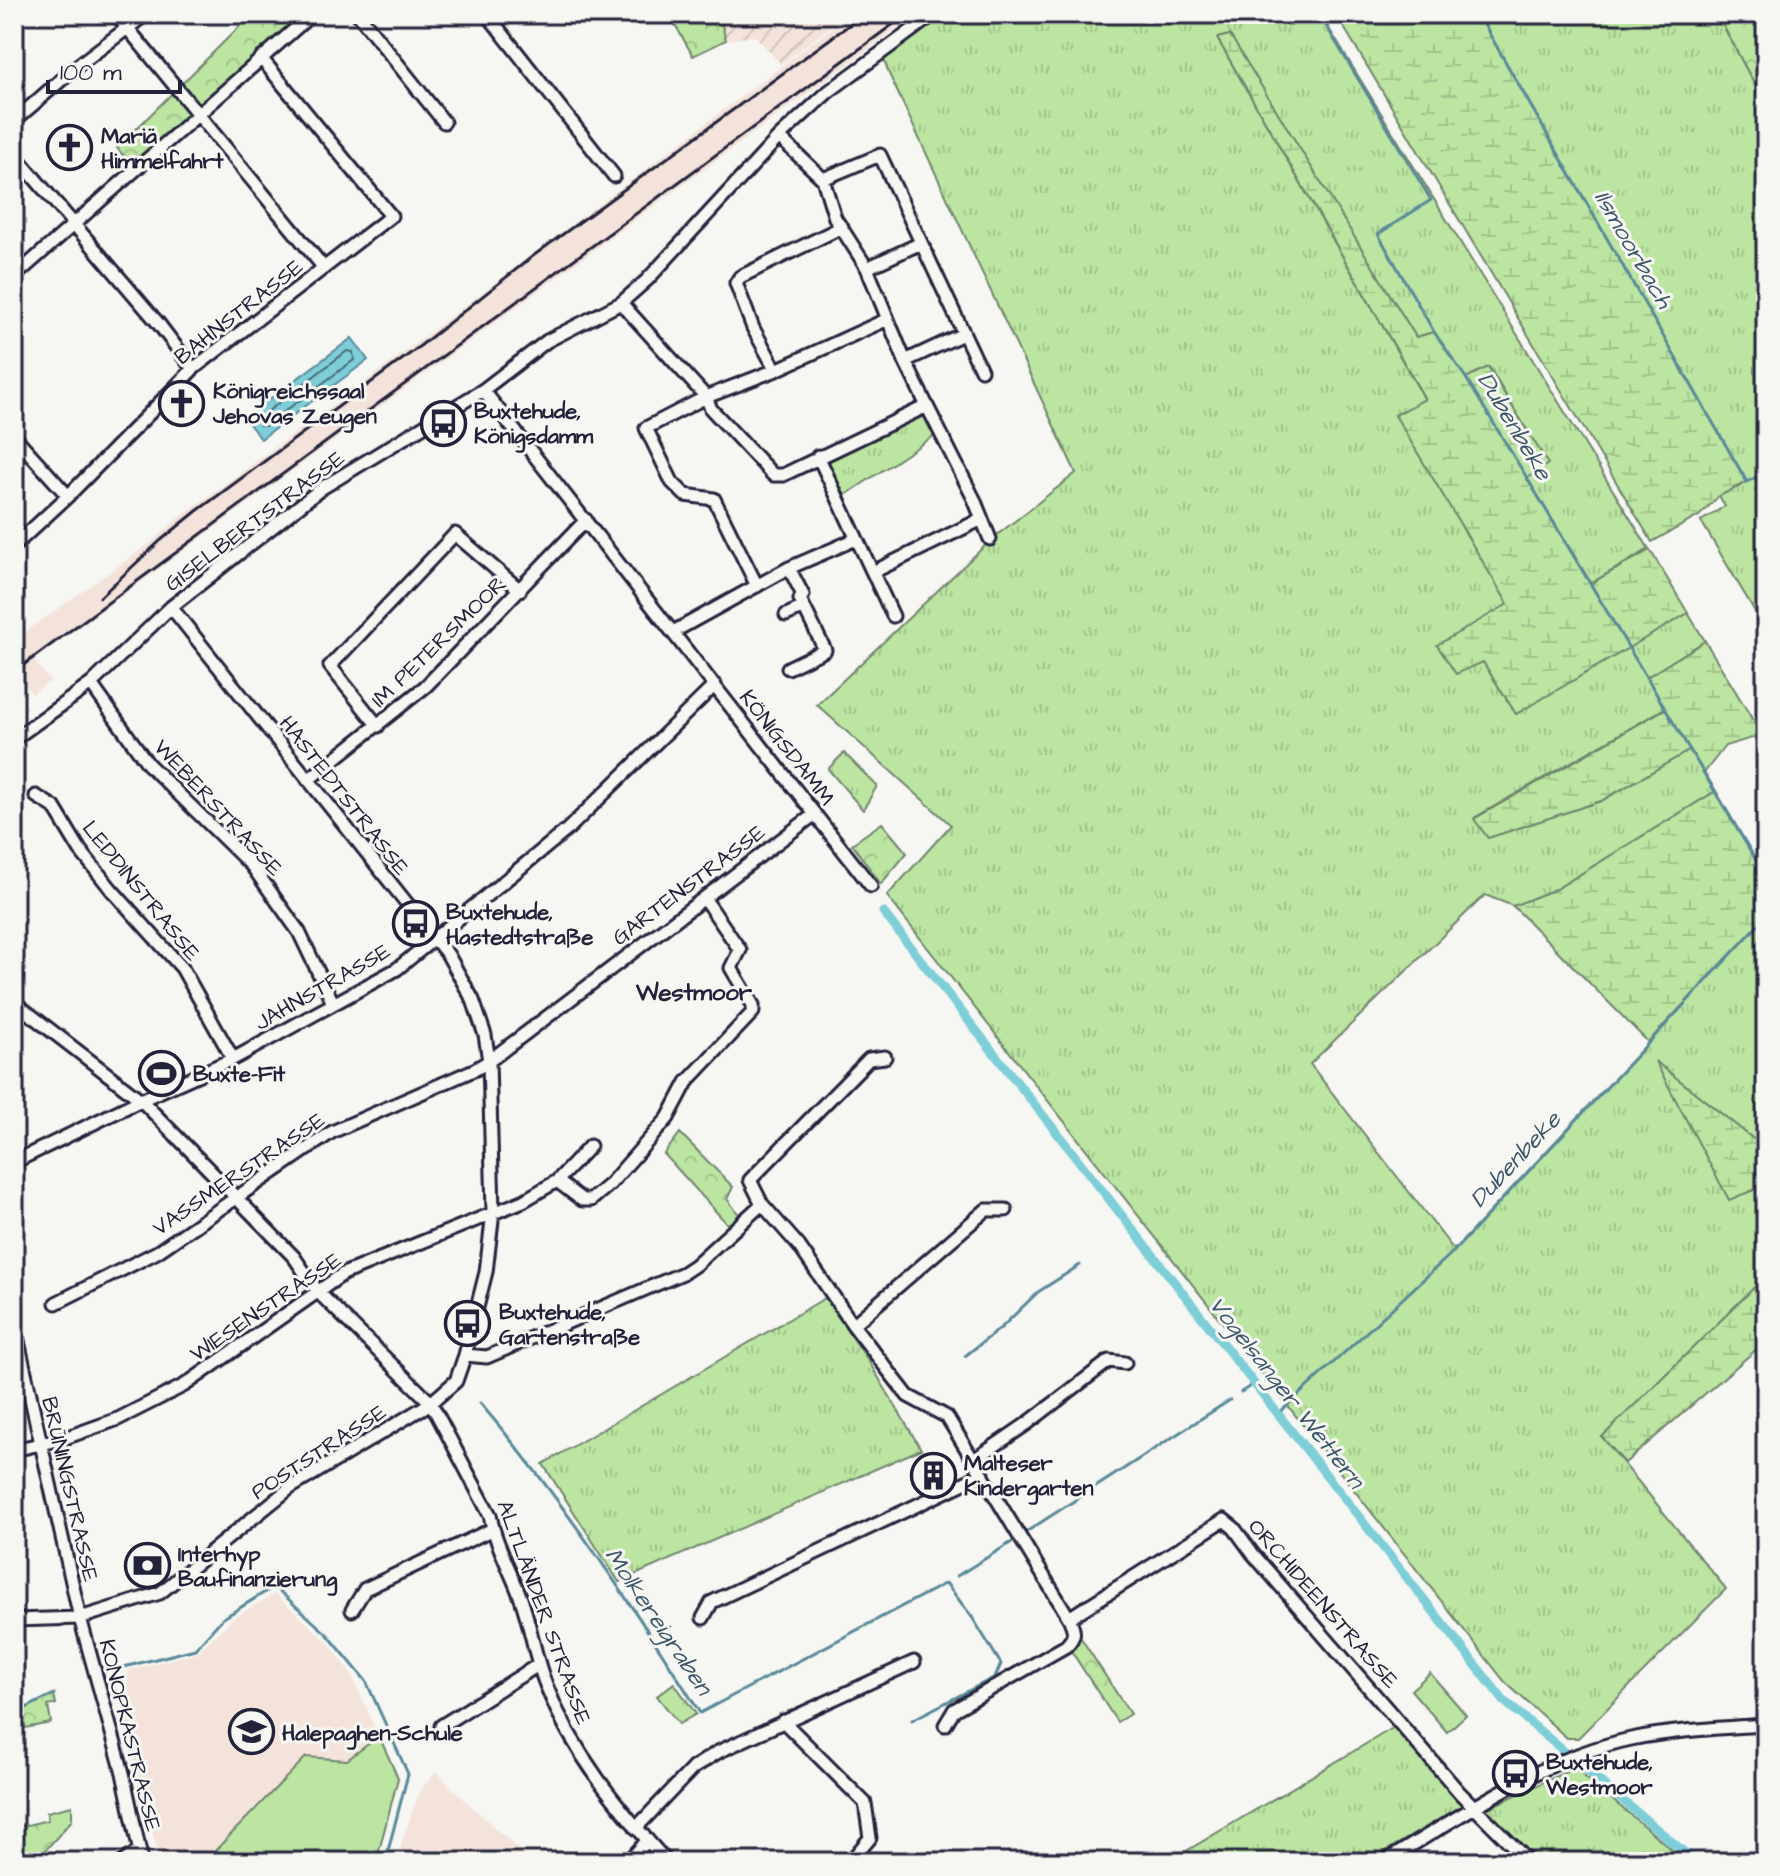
<svg xmlns="http://www.w3.org/2000/svg" width="1780" height="1876" viewBox="0 0 1780 1876" font-family="'Architects Daughter',sans-serif">
<style>
.built{fill:#f4e3db}
.industrial{fill:url(#industrial-furrows)}
.grass{fill:url(#grass-tufts);stroke:#6f846e;stroke-width:2}
.forest{fill:url(#forest-crowns);stroke:#6f846e;stroke-width:2}
.wetland{fill:url(#wetland-marsh);stroke:#6f846e;stroke-width:2}
.garden{fill:#bce5a1;stroke:#6f846e;stroke-width:2}
.water{fill:#7eced8;stroke:#598999;stroke-width:2}
.lines{fill:none;stroke-linecap:round;stroke-linejoin:round}
.shore{stroke:#47677a;stroke-width:2}
.stream{stroke:#598999;stroke-width:3}
.canal{stroke:#7eced8;stroke-width:9}
.minor-casing{stroke:#22223b;stroke-width:17}
.minor{stroke:#f6f6f2;stroke-width:11}
.rail{stroke:#22223b;stroke-width:3}
.labels{text-anchor:middle;stroke-width:6;stroke-linejoin:round;paint-order:stroke}
.poi-label{font-size:22px;font-weight:bold;fill:#22223b;stroke:#f6f6f2;text-anchor:start}
.street-label{font-size:22px;fill:#22223b;stroke:#f6f6f2}
.water-label{font-size:24px;font-style:italic;fill:#3e566a;stroke:#f6f6f2}
.neighbourhood-label{font-size:24px;font-weight:bold;fill:#22223b;stroke:#f6f6f2}
</style>
<defs>
<pattern id="industrial-furrows" width="10" height="10" patternUnits="userSpaceOnUse" patternTransform="scale(2)"><rect width="10" height="10" fill="#f4e3db"/><path d="M-1 1l2-2M0 10L10 0M9 11l2-2" fill="none" stroke="#d1c2bd"/></pattern>
<pattern id="grass-tufts" width="24" height="20" patternUnits="userSpaceOnUse" patternTransform="scale(2)"><rect width="24" height="20" fill="#bce5a1"/><path d="M3 7l-1-3M5 7V3M7 7l1-3M15 17l-1-3M17 17v-4M19 17l1-3" fill="none" stroke="#a1c48c"/></pattern>
<pattern id="forest-crowns" width="20" height="18" patternUnits="userSpaceOnUse" patternTransform="scale(2)"><rect width="20" height="18" fill="#bce5a1"/><path d="M2 6a3 3 0 1 1 6 0M12 15a3 3 0 1 1 6 0" fill="none" stroke="#a1c48c"/></pattern>
<pattern id="wetland-marsh" width="20" height="14" patternUnits="userSpaceOnUse" patternTransform="scale(2)"><rect width="20" height="14" fill="#bce5a1"/><path d="M1 5h8M5 5V1M11 12h8M15 12V8" fill="none" stroke="#a1c48c"/></pattern>
</defs>
<rect width="100%" height="100%" fill="#f6f6f2"/>
<filter id="ink" filterUnits="userSpaceOnUse"><feTurbulence type="fractalNoise" baseFrequency=".0125" numOctaves="2"/><feDisplacementMap in="SourceGraphic" scale="16" xChannelSelector="R" yChannelSelector="G"/><feConvolveMatrix kernelMatrix="1 2 1 2 8 2 1 2 1" color-interpolation-filters="sRGB"/></filter>
<g filter="url(#ink)">
<path class="built" d="M850 14H916L34 660 50 681 32 694 18 674 14 677V640L149 544 184 514 357 388Z
M275 1594 329 1643 350 1672 379 1736 347 1760 333 1757 261 1801 204 1862H160L125 1727 129 1670 197 1653 233 1618Z
M436 1772 467 1802 532 1862H401V1845L419 1792Z"/>
<path class="industrial" d="M719 14H847L781 64 755 36 726 40Z"/>
<path class="grass" d="M944 14H1320L1649 549 1591 583 1527 478 1547 464 1489 367 1466 378 1434 332 1416 337 1230 36 1217 38 1425 400 1395 415 1509 604 1438 645 1483 662 1516 714 1688 613 1705 641 1647 677 1665 708 1474 818 1601 801 1690 750 1716 791 1556 889 1513 906 1485 895 1310 1064 1454 1250 1760 923 1766 934V1149L1657 1063 1729 1199 1766 1185V1276L1602 1437 1726 1589 1578 1738H1567L1505 1682 887 896 951 825 817 705 992 539 1076 473 889 74 884 59Z
M1478 14H1717L1766 106V630L1701 521 1725 506 1719 496 1746 483Z
M922 412 934 436 844 496 827 457Z
M844 753 877 786 863 810 828 769Z
M825 1298 868 1360 921 1449 619 1582 543 1464Z
M1401 1723 1463 1805 1367 1862H1294L1288 1853 1273 1862H1168Z
M1574 1768 1687 1862H1540L1486 1809Z"/>
<path class="forest" d="M252 14H308L133 167 117 148Z
M669 14H719L726 40 693 56Z
M1717 14H1766V106Z
M882 823 907 853 881 884 852 844Z
M680 1133 733 1187 727 1199 740 1216 729 1226 664 1154Z
M1081 1638 1130 1714 1117 1722 1068 1646Z
M674 1683 696 1714 679 1724 657 1696Z
M54 1694 56 1704 48 1706 51 1723 14 1730V1714Z
M72 1806V1820L35 1862H14V1826L15 1828 48 1820 47 1812Z"/>
<path class="wetland" d="M1336 14H1478L1747 482 1719 496 1699 516 1652 542Z
M1230 35 1416 337 1434 332 1466 378 1488 367 1548 464 1527 478 1590 584 1650 550 1688 613 1516 714 1483 662 1456 674 1437 645 1508 604 1395 415 1425 399 1217 38Z
M1705 641 1762 735 1725 746 1704 773 1690 750 1601 801 1488 838 1474 819 1665 709 1647 677Z
M1716 791 1766 877V934L1760 923 1648 1042 1513 906 1556 889Z
M1655 1061 1766 1149V1185L1729 1200Z
M1766 1276V1341L1625 1463 1602 1437Z"/>
<path class="garden" d="M1430 1673 1466 1715 1447 1732 1411 1690Z
M379 1736 398 1778 376 1862H204L306 1757 347 1760Z"/>
<path class="water" d="M352 338 368 360 261 439 244 418Z"/>
<g class="lines">
<path class="shore" d="M347 351 353 352 354 360 265 426 260 425 259 418Z"/>
<path class="stream" d="M1319 14 1431 200 1378 234 1434 332 1466 378 1527 478 1766 877
M1478 14 1747 482 1766 472
M965 1356 1002 1327 1038 1292 1080 1265
M1241 1392 1254 1384
M480 1403C562 1499 633 1606 700 1713L946 1583 972 1617 1001 1664 995 1677 912 1720
M1278 1414 1454 1251 1766 917
M1026 1532 1230 1400
M957 1576 1012 1542
M120 1668 195 1649 222 1619 270 1589H277L328 1635 366 1681 408 1774 385 1862
M14 1714 54 1694"/>
<path class="canal" d="M883 912 1504 1701 1696 1862"/>
<defs>
<path id="minor" d="M116 14 324 268
M358 14 444 122
M487 14 614 176
M14 121 77 66 146 14
M14 154 158 323 193 369
M823 179 880 155 981 370
M867 268 921 243
M14 277 312 14
M621 303 706 397 711 409 773 475H783L927 406 905 361 867 268 835 218 823 179 779 137
M905 361 963 334
M776 370 753 328 736 283 740 277 842 227
M483 390 871 886
M927 406 974 499 990 539
M14 436 68 496
M818 456 893 616
M14 546 68 496 193 369 391 216 261 58
M873 572 982 519
M757 586 714 499 685 495 672 482 646 428 706 397 776 370 888 319
M786 615 804 607
M673 632 789 568 856 539
M788 668 825 650 800 599 803 595 789 568
M91 684 148 764 252 866 299 932 333 1003
M378 726 330 666 455 534 520 590
M14 739 91 684 171 607 322 488 483 390 547 341 621 303 647 280 779 137 828 92 934 14
M308 780 426 686 586 520
M36 796 54 807 80 850 111 889 182 968 233 1059
M14 1002 141 1100 294 1257 318 1292 431 1403 490 1515C495 1543 510 1569 520 1596 531 1625 534 1656 546 1685 573 1754 618 1808 667 1862
M14 1162 141 1100 233 1059 397 969 568 829 715 685
M557 1181 582 1200H591L610 1184 668 1118 687 1082 753 1012V1005L731 968 740 950 704 898
M762 1204 750 1180 869 1059 885 1057
M56 1303 157 1252 332 1132 476 1069 489 1061 815 814
M14 1323 80 1618 123 1773 142 1862
M853 1325 986 1210H1006
M465 1355 487 1357 683 1273 695 1265 762 1204 799 1246 853 1325 908 1396 947 1417 1069 1618 1224 1520 1234 1528 1253 1554 1460 1793 1529 1862
M14 1450 62 1439 118 1419 185 1385 343 1274 523 1201 557 1181 590 1146
M974 1460 1028 1423 1109 1361 1125 1363
M352 1610 365 1589 493 1529
M703 1618 712 1602 983 1474
M14 1620 80 1618 160 1593 290 1488 431 1403 456 1381 465 1355 486 1272 493 1212 489 1061 485 1035 473 1000 448 955 171 607
M783 1721 865 1803 870 1838 850 1862
M945 1725 954 1710 1066 1646C1076 1636 1075 1631 1069 1618
M441 1726 538 1665
M636 1828 693 1768 718 1752 914 1662
M123 1862 139 1851
M628 1862 647 1841
M1384 1862C1462 1816 1541 1758 1631 1739 1675 1730 1721 1728 1766 1725"/>
</defs>
<use href="#minor" class="minor-casing"/>
<use href="#minor" class="minor"/>
<path class="rail" d="M100 597 160 541 197 511 415 350 533 256 864 14
M14 672 907 14"/>
</g>
</g>
<defs>
<symbol id="church-ring" viewBox="-11 -11 22 22"><circle r="9.5" fill="#f6f6f2" stroke="#22223b" stroke-width="1.5"/><path d="M-1.2-6h2.4v3.5h3.3v2.4h-3.3V6h-2.4V-.1h-3.3v-2.4h3.3Z" fill="#22223b"/></symbol>
<symbol id="bus-ring" viewBox="-11 -11 22 22"><circle r="9.5" fill="#f6f6f2" stroke="#22223b" stroke-width="1.5"/><path d="M-5-6H5V4H4V6H2V4H-2V6H-4V4H-5ZM-3.5-4V0h7V-4ZM-3.5 1.2v1.5H-2V1.2ZM2 1.2v1.5H3.5V1.2Z" fill="#22223b"/></symbol>
<symbol id="stadium-ring" viewBox="-11 -11 22 22"><circle r="9.5" fill="#f6f6f2" stroke="#22223b" stroke-width="1.5"/><path d="M0-5a6.5 5 0 1 0 0 10a6.5 5 0 1 0 0-10ZM-3.5-1.8h7v3.6h-7Z" fill="#22223b"/></symbol>
<symbol id="building-ring" viewBox="-11 -11 22 22"><circle r="9.5" fill="#f6f6f2" stroke="#22223b" stroke-width="1.5"/><path d="M-4-6H4V6H1V3H-1V6H-4ZM-2.5-4.3h1.7v1.8h-1.7ZM.8-4.3h1.7v1.8H.8ZM-2.5-1h1.7V.8h-1.7ZM.8-1h1.7V.8H.8Z" fill="#22223b"/></symbol>
<symbol id="bank-ring" viewBox="-11 -11 22 22"><circle r="9.5" fill="#f6f6f2" stroke="#22223b" stroke-width="1.5"/><path d="M-6-4H6V4H-6ZM0-2.3a2.3 2.3 0 1 0 0 4.6a2.3 2.3 0 1 0 0-4.6Z" fill="#22223b"/></symbol>
<symbol id="school-ring" viewBox="-11 -11 22 22"><circle r="9.5" fill="#f6f6f2" stroke="#22223b" stroke-width="1.5"/><path d="M0-5L7-2L0 1L-7-2ZM-4 1L0 2.5L4 1V4Q0 6-4 4Z" fill="#22223b"/></symbol>
</defs>
<g fill-rule="evenodd">
<use href="#church-ring" x="44" y="122" width="51" height="51"/>
<use href="#church-ring" x="156" y="378" width="51" height="51"/>
<use href="#bus-ring" x="418" y="398" width="51" height="51"/>
<use href="#bus-ring" x="390" y="898" width="51" height="51"/>
<use href="#stadium-ring" x="136" y="1048" width="51" height="51"/>
<use href="#bus-ring" x="442" y="1298" width="51" height="51"/>
<use href="#building-ring" x="908" y="1450" width="51" height="51"/>
<use href="#bank-ring" x="122" y="1540" width="51" height="51"/>
<use href="#school-ring" x="226" y="1706" width="51" height="51"/>
<use href="#bus-ring" x="1490" y="1748" width="51" height="51"/>
</g>
<g class="labels">
<g class="poi-label">
<text x="101" y="143">Mariä<tspan x="101" dy="25">Himmelfahrt</tspan></text>
<text x="213" y="398">Königreichssaal<tspan x="213" dy="25">Jehovas Zeugen</tspan></text>
<text x="474" y="418">Buxtehude,<tspan x="474" dy="25">Königsdamm</tspan></text>
<text x="446" y="919">Buxtehude,<tspan x="446" dy="25">Hastedtstraße</tspan></text>
<text x="193" y="1081">Buxte-Fit</text>
<text x="499" y="1319">Buxtehude,<tspan x="499" dy="25">Gartenstraße</tspan></text>
<text x="964" y="1470">Malteser<tspan x="964" dy="25">Kindergarten</tspan></text>
<text x="178" y="1561">Interhyp<tspan x="178" dy="25">Baufinanzierung</tspan></text>
<text x="282" y="1740">Halepaghen-Schule</text>
<text x="1546" y="1769">Buxtehude,<tspan x="1546" dy="25">Westmoor</tspan></text>
</g>
<g class="street-label">
<text transform="translate(238 311) rotate(-38)" y="8">BAHNSTRASSE</text>
<text transform="translate(254 520) rotate(-37)" y="8">GISELBERTSTRASSE</text>
<text transform="translate(438 641) rotate(-44)" y="8">IM PETERSMOOR</text>
<text transform="translate(788 747) rotate(52)" y="8">KÖNIGSDAMM</text>
<text transform="translate(345 795) rotate(52)" y="8">HASTEDTSTRASSE</text>
<text transform="translate(219 807) rotate(47)" y="8">WEBERSTRASSE</text>
<text transform="translate(688 884) rotate(-37)" y="8">GARTENSTRASSE</text>
<text transform="translate(142 890) rotate(51)" y="8">LEDDINSTRASSE</text>
<text transform="translate(322 986) rotate(-30)" y="8">JAHNSTRASSE</text>
<text transform="translate(238 1173) rotate(-34)" y="8">VASSMERSTRASSE</text>
<text transform="translate(265 1306) rotate(-34)" y="8">WIESENSTRASSE</text>
<text transform="translate(318 1451) rotate(-33)" y="8">POSTSTRASSE</text>
<text transform="translate(71 1489) rotate(77)" y="8">BRÜNINGSTRASSE</text>
<text transform="translate(1324 1603) rotate(49)" y="8">ORCHIDEENSTRASSE</text>
<text transform="translate(545 1612) rotate(70)" y="8">ALTLÄNDER STRASSE</text>
<text transform="translate(131 1735) rotate(76)" y="8">KONOPKASTRASSE</text>
</g>
<g class="water-label">
<text transform="translate(1634 249) rotate(60)" y="8">Ilsmoorbach</text>
<text transform="translate(1515 426) rotate(59)" y="8">Dubenbeke</text>
<text transform="translate(1515 1159) rotate(-47)" y="8">Dubenbeke</text>
<text transform="translate(1287 1392) rotate(52)" y="8">Vogelsanger Wettern</text>
<text transform="translate(659 1621) rotate(56)" y="8">Molkereigraben</text>
</g>
<g class="neighbourhood-label">
<text x="694" y="1000">Westmoor</text>
</g>
</g>
<rect width="1780" height="1876" fill="none" stroke="#f6f6f2" stroke-width="48"/>
<rect x="24" y="24" width="1732" height="1828" fill="none" stroke="#22223b" stroke-width="3" filter="url(#ink)"/>
<path d="M48 80v12h132v-12" fill="none" stroke="#22223b" stroke-width="4"/>
<text x="60" y="80" font-size="24" fill="#22223b" stroke="#f6f6f2" stroke-width="6" paint-order="stroke">100 m</text>
</svg>
